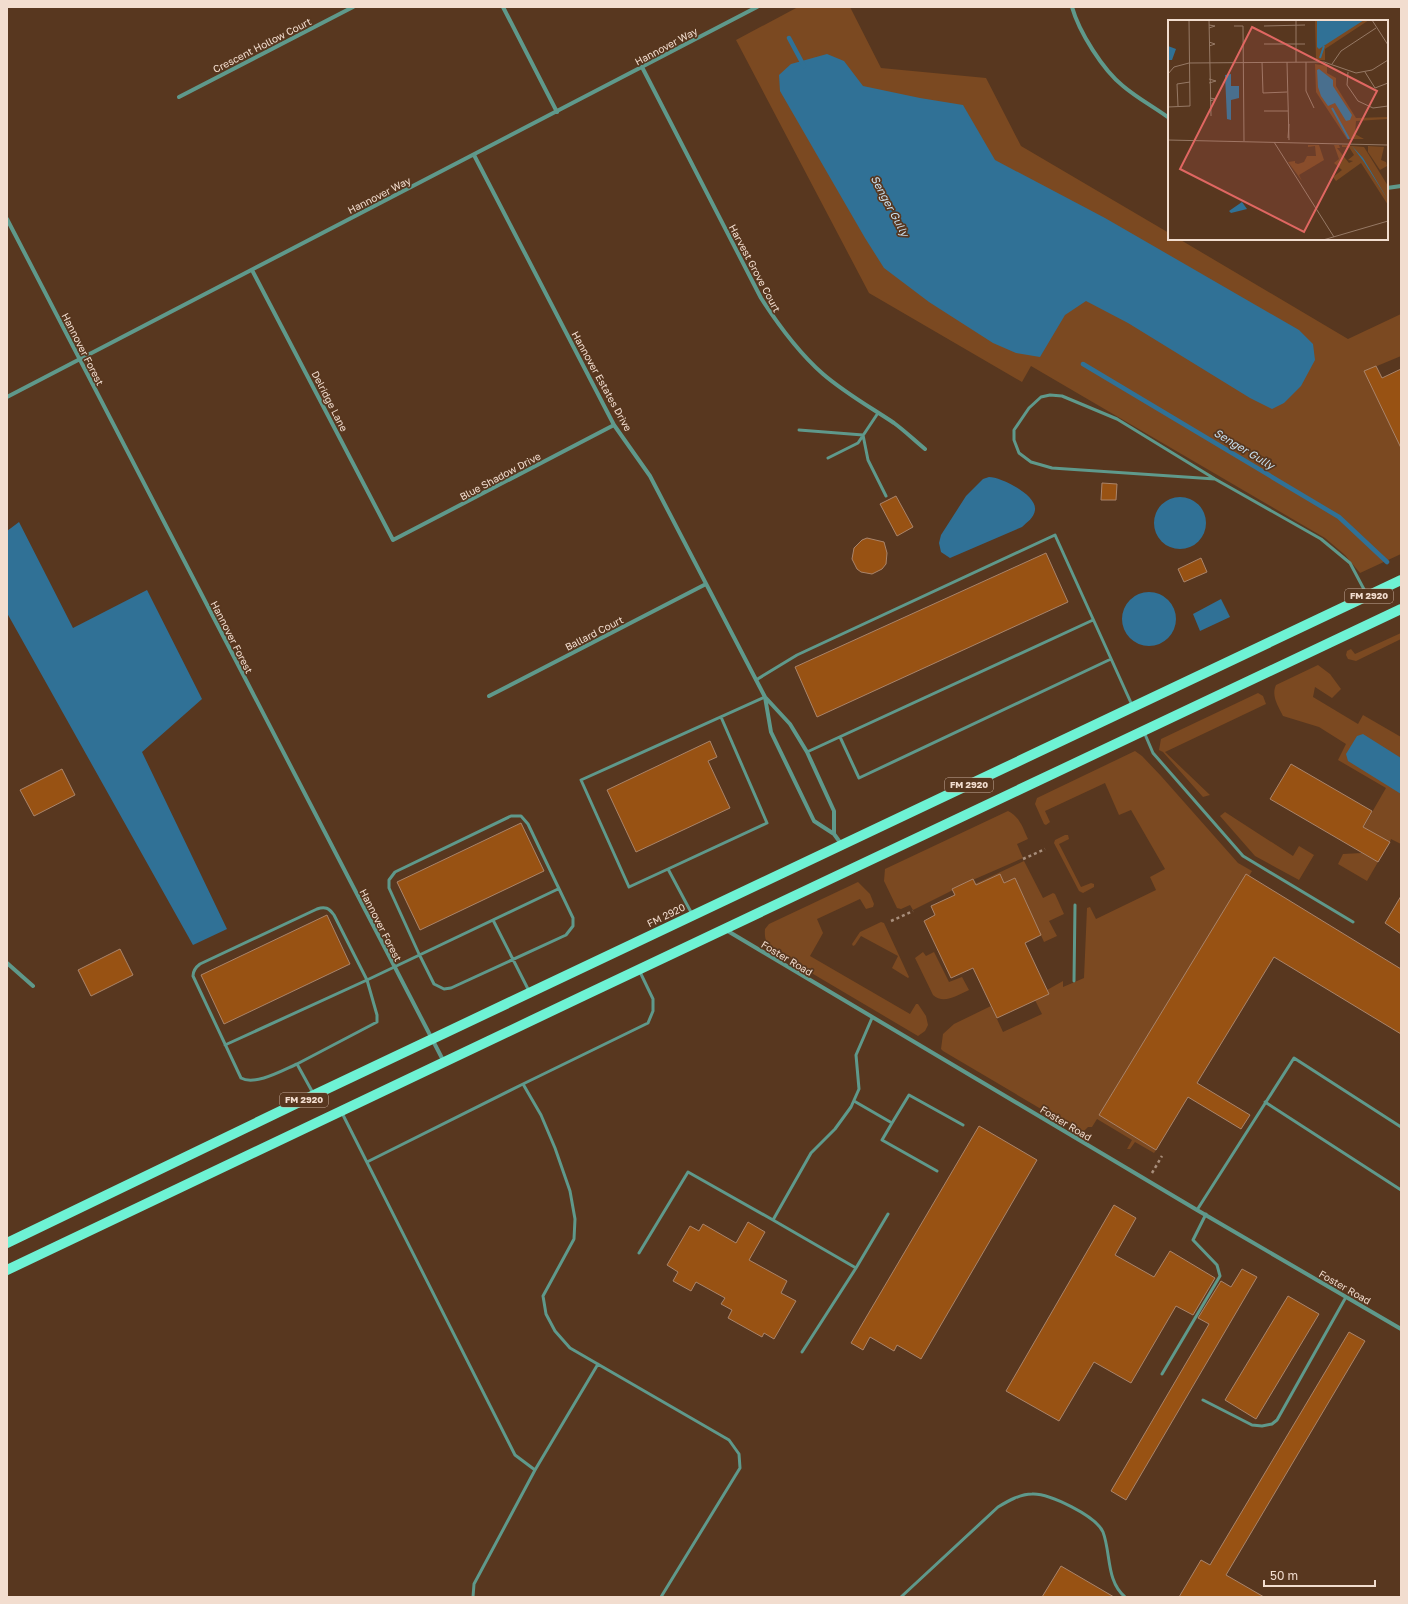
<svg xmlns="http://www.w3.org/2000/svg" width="1408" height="1604" viewBox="0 0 1408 1604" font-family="'Golos Text',sans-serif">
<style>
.green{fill:#7b4921}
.water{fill:#307196}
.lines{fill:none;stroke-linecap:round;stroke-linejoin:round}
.stream{stroke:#307196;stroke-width:4.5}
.building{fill:#985213;stroke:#aa846a}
.path{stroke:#a88e7b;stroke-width:2.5;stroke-dasharray:3 3;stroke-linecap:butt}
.lane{stroke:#5f998b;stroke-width:3}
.street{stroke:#5f998b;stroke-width:4}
.primary{stroke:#6ef2d4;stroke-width:10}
.labels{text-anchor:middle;stroke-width:3.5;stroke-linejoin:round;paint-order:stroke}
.shield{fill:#58371f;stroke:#c4ab9a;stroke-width:1}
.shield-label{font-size:9px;font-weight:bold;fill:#f2ddcf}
.street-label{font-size:10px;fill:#f2ddcf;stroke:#58371f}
.water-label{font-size:11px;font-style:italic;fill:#c6dfef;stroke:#58371f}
.inset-river{fill:none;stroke:#307196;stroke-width:2}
.inset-road{fill:none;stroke:#967965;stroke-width:1}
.view{fill:#e06762;fill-opacity:0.15;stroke:#e06762;stroke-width:2}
.inset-edge{fill:none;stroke:#f2ddcf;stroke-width:2}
</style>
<rect width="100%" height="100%" fill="#58371f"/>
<path class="green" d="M798 7H850L881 68 986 78 1021 146 1169 233V239H1179L1348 339 1401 314V356L1365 371 1401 448V554L1360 573 1345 555 1325 538 1031 366 1022 382 869 293 736 40Z
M1401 633V639L1356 661 1348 659 1346 655 1347 651 1351 649 1355 654Z
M1318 665 1330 674 1341 689 1332 698 1315 687 1313 697 1358 724 1363 715 1401 737V844L1391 839 1390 842 1353 845 1386 788 1338 760 1346 744 1319 727 1283 716C1278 706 1271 696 1276 685Z
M1258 693 1263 696 1266 704 1165 752 1210 795 1203 797 1163 752 1159 750 1161 739Z
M1135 751 1142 756 1161 776 1238 863 1252 871 1249 876 1246 875 1099 1115 1156 1150 1154 1153 1135 1142 1130 1149H1127L1132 1140 1097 1119 1092 1127H1088L1084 1131 1080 1132 943 1051 941 1049 943 1034 954 1024 991 1006 1003 1032 1042 1014 1035 1000 1047 990 1063 981V987L1084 978 1087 908 1090 907 1096 919 1156 890 1150 877 1165 869 1131 810 1119 815 1105 783 1045 811 1050 822 1046 825 1044 824 1035 804 1037 798Z
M1008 811C1020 817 1023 828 1028 839L1017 844 1023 858 952 889 953 890 913 910 910 905 901 909 897 908 884 881 885 869Z
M1225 812 1293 856 1299 846 1314 855 1299 880 1255 856 1220 816Z
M1065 835H1068L1069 839 1059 844 1081 887 1091 883 1094 884V887L1083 893 1079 891 1054 843 1055 840Z
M1362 853 1378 862 1367 881 1338 864 1343 854Z
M1024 861 1043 898 1053 893 1055 894 1064 914 1049 921 1057 936 1044 942 1015 878 1004 883 1000 874 976 885 975 884Z
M858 882 870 894 874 904 873 907 866 909 860 899 817 919 823 933 810 956 910 1014 916 1004H918L926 1016 928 1025 925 1031 918 1036 776 952C767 945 764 940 765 929L769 924Z
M881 922 884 923 909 977 908 978 892 968 898 956 861 936 855 945 853 946 852 944 860 932Z
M923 952 926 956 934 952 949 982 962 977 969 990C957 995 944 1005 933 995L915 958Z"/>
<path class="water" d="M827 54 844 61 863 86 920 98 963 105 995 160 1105 218 1299 330 1313 344 1315 360 1301 386 1284 403 1272 409 1250 398 1128 323 1086 301 1065 315 1040 357 1016 353 993 343 929 302 884 268 865 238 780 91 779 75 791 64Z
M989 477C1001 477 1037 495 1035 510 1034 518 1027 522 1022 527L950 558 941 552 939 543 941 535 966 496 983 479Z
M1154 523a26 26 0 1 1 52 0a26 26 0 1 1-52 0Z
M19 522 73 628 147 590 202 699 142 752 227 929 193 945 7 613V531Z
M1122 619a27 27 0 1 1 54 0a27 27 0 1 1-54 0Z
M1221 599 1230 617 1200 631 1193 614Z
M1363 734 1401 758V794L1348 761 1346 754 1357 736Z"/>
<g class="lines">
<path class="stream" d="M789 38 804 66
M1083 364 1339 517 1387 562"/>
</g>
<path class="building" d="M1376 366 1382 378 1401 369V448L1364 371Z
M1102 483 1117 484 1116 500H1101Z
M896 496 913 527 897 536 880 504Z
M867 538 884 542 887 553 886 564 882 569 872 574 861 572 857 569 852 559 854 548 862 540Z
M1046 553 1068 602 817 717 795 667Z
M1201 558 1207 572 1184 582 1178 569Z
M710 741 717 757 708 761 730 808 636 852 607 790Z
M1291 764 1372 811 1363 827 1390 842 1378 862 1270 799Z
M62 769 75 795 34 816 20 790Z
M521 823 544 871 420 930 397 882Z
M1000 874 1004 883 1015 878 1041 935 1025 943 1049 994 997 1018 973 968 951 978 924 921 935 915 931 906 955 895 952 889 973 879 976 885Z
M1246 874 1401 969V1034L1274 957 1197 1083 1250 1115 1241 1129 1188 1097 1156 1150 1099 1115Z
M1401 896V934L1385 923Z
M327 915 350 964 224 1024 201 975Z
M120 949 133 975 91 996 78 970Z
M979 1126 1037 1160 921 1359 897 1345 894 1351 870 1337 863 1350 851 1343Z
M1114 1205 1136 1218 1115 1255 1154 1277 1170 1251 1215 1278 1193 1315 1176 1306 1131 1383 1094 1362 1059 1421 1006 1391Z
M748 1222 765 1232 749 1260 787 1281 781 1293 796 1301 774 1339 764 1333 762 1337 728 1318 732 1310 721 1304 725 1298 696 1282 691 1291 673 1281 678 1272 667 1265 690 1226 699 1231 703 1224 736 1243Z
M1242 1269 1257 1277 1126 1500 1111 1491 1209 1324 1198 1318 1221 1281 1231 1287Z
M1288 1296 1319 1314 1256 1419 1225 1400Z
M1349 1332 1365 1341 1226 1575 1264 1597H1179L1201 1560 1210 1565Z
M1061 1566 1114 1597H1042Z"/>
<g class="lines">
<path class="path" d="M1023 859 1045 849
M891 921 913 911
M1152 1173 1162 1156"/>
<path class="lane" d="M799 430 863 435 868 460 886 496
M828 458 858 443 878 413
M1215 479 1052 468 1031 462 1019 453 1014 440V430L1029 408 1041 397 1050 395 1062 396 1117 419 1215 479 1321 539 1350 563 1367 595
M756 680 797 655 1055 535 1132 705
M1144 732 1153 753 1243 856 1353 922
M840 737 859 778 1111 659
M807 752 1093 620
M511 816H521L528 824 573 918V926L566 935 451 988 444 989 434 984 419 954 389 888V880L395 872Z
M668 869 767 823 721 717
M692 914 668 869 629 887 581 780 765 697
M493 920 529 991
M640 972 653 999V1011L648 1023 523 1084 541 1115 555 1148 570 1191 575 1219 574 1239 543 1296 546 1314 555 1331 570 1348 729 1440 739 1454 740 1468 661 1597
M1074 981 1075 905
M225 1045 367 980 334 915C329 908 325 906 317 909L200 964C196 967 193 971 193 976L241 1078C255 1086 283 1070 297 1064
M313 1093 297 1064 377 1022V1015L367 980 558 889
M854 1101 892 1123 909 1095 963 1125
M1265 1102 1401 1190
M342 1113 515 1455 535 1470 474 1584 473 1597
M892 1123 882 1140 937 1171
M367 1162 523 1084
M1197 1210 1294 1058 1401 1127
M773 1220 856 1268 802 1352
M639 1253 688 1172 773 1220 811 1153 835 1129 851 1107 859 1089 856 1055 872 1018
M856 1268 888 1214
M1162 1374 1220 1276 1217 1265 1193 1240 1206 1214
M1203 1400 1252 1425 1262 1426 1272 1424 1277 1420 1346 1297
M535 1470 598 1364
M901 1597 998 1507C1008 1501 1020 1494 1032 1494 1049 1493 1096 1516 1103 1532 1111 1553 1106 1581 1125 1597"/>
<path class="street" d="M503 7 557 112
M1072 7C1079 32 1103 70 1123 86 1137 98 1154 107 1169 118
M642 67 761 298C779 326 798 352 823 374 845 393 870 407 894 423 905 431 914 440 925 449
M179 97 353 7
M474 155 614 425 650 476 765 697 790 724 807 752 834 811V834
M1387 188 1401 186
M7 219 444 1062
M252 270 393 540 614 425
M7 397 757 7
M489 696 706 584
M765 697 771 732 814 821 834 834 842 845
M726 930 1197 1210 1401 1329
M7 963 33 986"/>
<path class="primary" d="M7 1243 314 1095 1401 580
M7 1270 583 996 1401 609"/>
</g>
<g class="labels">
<g class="shield">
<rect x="1345" y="589" width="48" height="14" rx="3"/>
<rect x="945" y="778" width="48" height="14" rx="3"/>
<rect x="280" y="1093" width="48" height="14" rx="3"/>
</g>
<g class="shield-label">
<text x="1369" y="599">FM 2920</text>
<text x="969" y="788">FM 2920</text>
<text x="304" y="1103">FM 2920</text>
</g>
<g class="street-label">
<text transform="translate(262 45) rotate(-27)" y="4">Crescent Hollow Court</text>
<text transform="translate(666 46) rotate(-28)" y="4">Hannover Way</text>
<text transform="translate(379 195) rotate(-27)" y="4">Hannover Way</text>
<text transform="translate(755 268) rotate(62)" y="4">Harvest Grove Court</text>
<text transform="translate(83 349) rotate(63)" y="4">Hannover Forest</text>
<text transform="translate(602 381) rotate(61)" y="4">Hannover Estates Drive</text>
<text transform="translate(330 401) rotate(63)" y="4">Delridge Lane</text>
<text transform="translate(500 476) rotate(-28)" y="4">Blue Shadow Drive</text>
<text transform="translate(594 633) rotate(-27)" y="4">Ballard Court</text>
<text transform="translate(232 637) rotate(63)" y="4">Hannover Forest</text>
<text transform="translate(666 915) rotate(-26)" y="4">FM 2920</text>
<text transform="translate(381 925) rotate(63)" y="4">Hannover Forest</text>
<text transform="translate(787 958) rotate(31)" y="4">Foster Road</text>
<text transform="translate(1066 1123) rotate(31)" y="4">Foster Road</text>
<text transform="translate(1345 1287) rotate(30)" y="4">Foster Road</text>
</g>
<g class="water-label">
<text transform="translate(890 206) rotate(62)" y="4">Senger Gully</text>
<text transform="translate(1244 449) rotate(31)" y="4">Senger Gully</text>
</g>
</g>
<g transform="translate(1168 20)">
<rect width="220" height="220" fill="#58371f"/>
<path d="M147 0H201L157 29V40H148ZM147 44 159 46V53L168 58V66L188 98 220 97V99L188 101 187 114 196 119H179L148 72ZM140 125H151L156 140 131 155 134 161 120 142 127 141V143L130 144 136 142 139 136H148L147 126 140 127ZM166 125H171L172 128H169L181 143 185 141 180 140 186 135 181 127H174V125L196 127 220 166V185L193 143 168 161 165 157 174 150 166 143 171 139ZM200 126 216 127 213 140 218 142 219 146 212 150 200 132Z" fill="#7b4921"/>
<path d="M149 0H196L151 29 149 27ZM0 26 8 29 4 40H0ZM151 49 165 60V66L184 95 182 100 178 101 167 83 160 86 153 76 150 67 149 50ZM63 54V66H71V78L63 80V100L59 99 57 55ZM184 126 195 138 220 180 196 142ZM74 182 79 189 63 193 61 191Z" fill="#307196"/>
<path class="inset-river" d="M152 38 156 26M164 88 181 119"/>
<path class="inset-road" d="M41 0 43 96M128 0V42M204 0 220 25M41 5 47 6 41 8M66 6H75L76 121M96 6 137 5M41 22 47 24 41 26M96 24H137M94 42 95 73 119 72M119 42 121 120M138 42V71L146 88M164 44 173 31 208 8M180 52 179 65 190 81 205 88 220 86M197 52 207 68 220 63M0 54 6 47 21 43 156 42 188 53 204 50 220 40M41 59 48 61 41 63M42 78 48 79 42 81M10 86 9 64 22 62M0 87 22 86 21 0M96 91H120M120 118 121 104M0 120 220 125M106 122 166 217M155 220 220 201"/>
<path class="view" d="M84 7 209 71 136 212 12 149Z"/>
<rect width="220" height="220" class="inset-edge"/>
</g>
<rect width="1408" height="1604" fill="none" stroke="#f2ddcf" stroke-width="16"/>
<path d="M1264 1580v6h111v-6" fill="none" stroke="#f2ddcf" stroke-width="2"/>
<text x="1270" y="1580" font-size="12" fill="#f2ddcf" stroke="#58371f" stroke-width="3" paint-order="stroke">50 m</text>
</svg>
